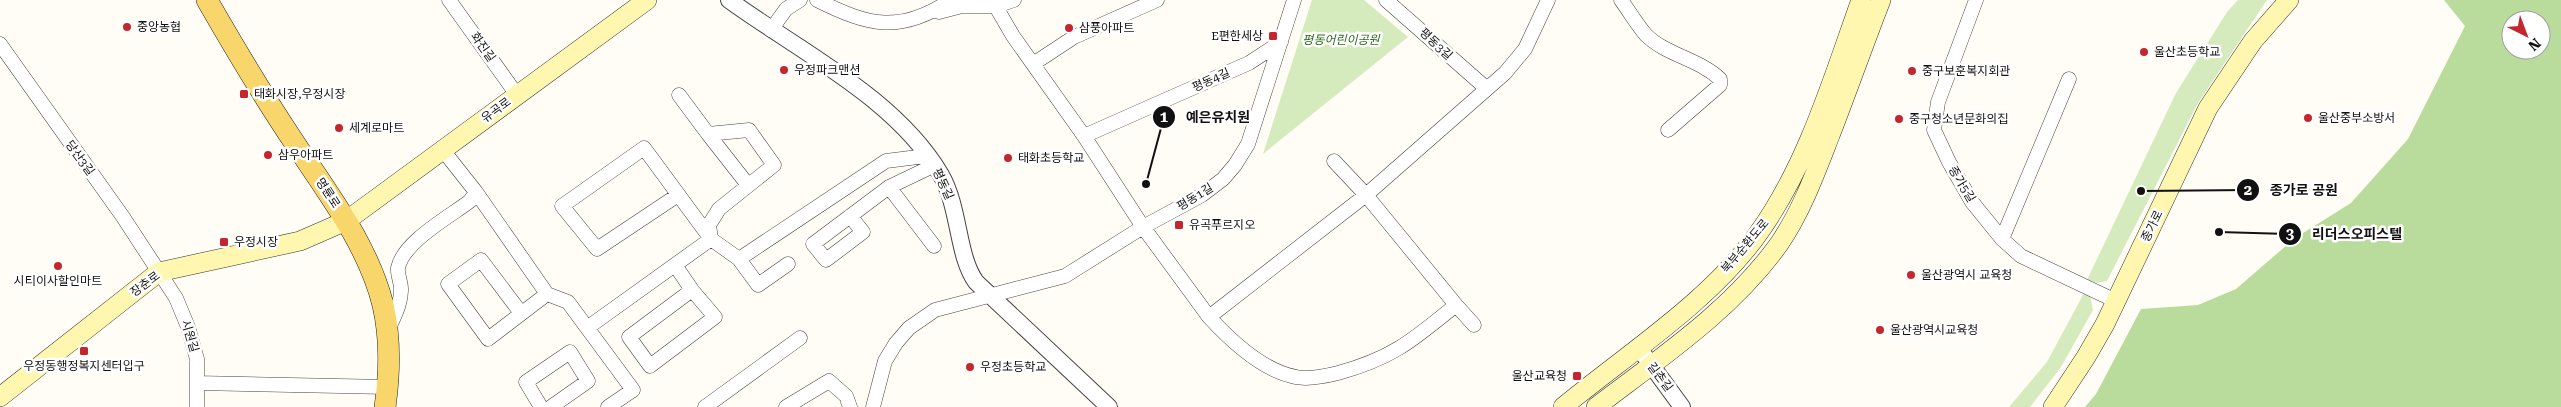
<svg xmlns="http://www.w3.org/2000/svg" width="2561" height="407" viewBox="0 0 2561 407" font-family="'Roboto Serif','Noto Sans KR',serif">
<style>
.green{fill:#d5ebbd}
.forest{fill:#b9dc9c;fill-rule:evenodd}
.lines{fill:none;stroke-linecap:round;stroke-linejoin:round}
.minor-casing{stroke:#444;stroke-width:15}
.tertiary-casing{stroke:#444;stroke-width:18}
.secondary-casing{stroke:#333;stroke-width:20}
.primary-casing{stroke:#222;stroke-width:22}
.minor{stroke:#fff;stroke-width:14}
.tertiary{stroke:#fff;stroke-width:16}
.secondary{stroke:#fff6b0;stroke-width:19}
.primary{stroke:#f9d66b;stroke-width:21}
.poi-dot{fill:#c4262e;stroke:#fff;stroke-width:2}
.labels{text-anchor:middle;stroke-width:5;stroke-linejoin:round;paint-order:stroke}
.poi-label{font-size:12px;fill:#111;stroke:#fff;text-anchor:start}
.park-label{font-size:12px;font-style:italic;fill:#2f6b1f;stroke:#fff}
.street-label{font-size:12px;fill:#111;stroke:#fff}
.leader{fill:none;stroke:#111;stroke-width:2}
.callout-dot{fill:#111;stroke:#fff;stroke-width:2}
.mark-label{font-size:15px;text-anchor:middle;font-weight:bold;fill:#fff}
.callout-label{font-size:14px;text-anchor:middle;font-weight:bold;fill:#111;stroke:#fff;stroke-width:5;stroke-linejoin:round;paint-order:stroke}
</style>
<rect width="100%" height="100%" fill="#fffdf5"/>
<path class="green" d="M1312 0H1364L1408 37 1263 154Z
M2238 0H2267L2198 103 2107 281 2098 283 2087 280 2176 93 2227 12Z
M2084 293 2090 296 2093 310 2061 367 2030 407H2009L2047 362Z"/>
<path class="forest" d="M2444 0H2561V407H2085L2096 394 2141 309 2198 305 2236 289 2295 238 2351 203 2408 139 2465 26ZM2511 20H2541V50H2511Z"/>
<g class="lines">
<defs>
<path id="minor" d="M449 0 517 95
M817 0C869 26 900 34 951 0
M992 0 1013 36 1084 136 1143 227 1209 317 1366 195 1505 73 1525 49 1548 0
M1386 0 1486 88
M1621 0C1629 11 1637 25 1646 35 1666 55 1699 59 1720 79V85L1668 130
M1976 0 1938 102 1934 130 1949 162 1972 202 2002 239 2021 256 2116 301
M939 12 962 6H996L1014 0
M771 30 786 9 800 0
M0 44 123 217 176 298 188 327 197 359V407
M1033 64 1074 37 1157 0
M679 95 708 134
M1084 136 1249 63 1281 42
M442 149 476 192 547 294 568 302 633 390 608 407
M889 187 934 246
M678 195 597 249 562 206 644 148 711 239 739 259 886 161 926 156
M850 216 863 232 826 260 813 244 889 187 935 165
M2002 239 2069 79
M739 259 758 285 788 264
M675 265 692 290 629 337 650 366 715 317 692 290
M1456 305 1474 325
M521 313 481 260 448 284 488 339 547 294
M1209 317C1231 341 1263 371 1296 377 1309 380 1326 376 1338 373 1393 358 1413 340 1456 305L1366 195 1334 161
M587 328 711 239 709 225 719 209 774 165 749 130 708 134 748 185
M388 331C393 318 401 305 401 291 402 283 397 276 398 268 403 242 449 217 470 201L476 192
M197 383 388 387
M541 407 526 382 570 352 588 381 551 407
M705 407 800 338
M786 407 829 381 846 396 850 407
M873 407 885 361 896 343 909 328 935 310 1065 276 1143 227 1202 195 1223 179 1235 165 1248 144 1294 0"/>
<path id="tertiary" d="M729 0C799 51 896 98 941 175 960 208 957 256 976 282L1109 407
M1638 347 1682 407"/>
<path id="secondary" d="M0 397 159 272 300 241 346 221 647 0
M1563 407C1627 354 1712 300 1760 231 1808 163 1833 78 1861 0
M1596 407C1660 358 1732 310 1779 244 1801 212 1815 174 1829 138 1847 92 1863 46 1881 0
M2053 407 2086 357 2105 324 2208 108 2253 41 2289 0"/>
<path id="primary" d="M207 0C234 47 262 94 292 139 326 191 368 244 383 305 391 340 390 372 385 407"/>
</defs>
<use href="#minor" class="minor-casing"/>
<use href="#tertiary" class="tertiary-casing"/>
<use href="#secondary" class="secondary-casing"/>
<use href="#primary" class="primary-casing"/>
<use href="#minor" class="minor"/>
<use href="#tertiary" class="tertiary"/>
<use href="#secondary" class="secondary"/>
<use href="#primary" class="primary"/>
</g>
<g class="poi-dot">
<circle cx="127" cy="27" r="5"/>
<circle cx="1069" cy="28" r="5"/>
<rect x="1268" y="31" width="10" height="10" rx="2.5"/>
<circle cx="2144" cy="52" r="5"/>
<circle cx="784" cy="70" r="5"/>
<circle cx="1912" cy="71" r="5"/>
<rect x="239" y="89" width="10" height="10" rx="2.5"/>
<circle cx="2308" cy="118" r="5"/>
<circle cx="1899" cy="119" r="5"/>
<circle cx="339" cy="128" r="5"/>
<circle cx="268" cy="155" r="5"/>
<circle cx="1008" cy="158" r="5"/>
<rect x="1174" y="220" width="10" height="10" rx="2.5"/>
<rect x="219" y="237" width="10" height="10" rx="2.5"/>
<circle cx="58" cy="266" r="5"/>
<circle cx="1911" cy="275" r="5"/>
<circle cx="1880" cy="330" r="5"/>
<rect x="79" y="346" width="10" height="10" rx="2.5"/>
<circle cx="970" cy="367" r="5"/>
<rect x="1572" y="371" width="10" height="10" rx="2.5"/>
</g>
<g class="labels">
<g class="poi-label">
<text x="137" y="31">중앙농협</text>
<text x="1079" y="32">삼풍아파트</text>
<text x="1263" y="40" text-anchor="end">E편한세상</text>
<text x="2154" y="56">울산초등학교</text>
<text x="794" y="74">우정파크맨션</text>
<text x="1922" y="75">중구보훈복지회관</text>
<text x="254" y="98">태화시장,우정시장</text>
<text x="2318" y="122">울산중부소방서</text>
<text x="1909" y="123">중구청소년문화의집</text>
<text x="349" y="132">세계로마트</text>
<text x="278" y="159">삼우아파트</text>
<text x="1018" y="162">태화초등학교</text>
<text x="1189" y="229">유곡푸르지오</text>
<text x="234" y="246">우정시장</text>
<text x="1921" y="279">울산광역시 교육청</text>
<text x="58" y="285" text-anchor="middle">시티이사할인마트</text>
<text x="1890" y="334">울산광역시교육청</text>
<text x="84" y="370" text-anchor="middle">우정동행정복지센터입구</text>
<text x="980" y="371">우정초등학교</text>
<text x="1567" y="380" text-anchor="end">울산교육청</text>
</g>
<g class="park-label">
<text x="1341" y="44">평동어린이공원</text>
</g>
<g class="street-label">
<text transform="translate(1436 44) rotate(43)" y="4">평동3길</text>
<text transform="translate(483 47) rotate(55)" y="4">화진길</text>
<text transform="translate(1211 80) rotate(-24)" y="4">평동4길</text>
<text transform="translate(496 110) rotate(-36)" y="4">유곡로</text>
<text transform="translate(80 158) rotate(54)" y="4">당산3길</text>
<text transform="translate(943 184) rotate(65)" y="4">평동길</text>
<text transform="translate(1962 184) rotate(59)" y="4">종가5길</text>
<text transform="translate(328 193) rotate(57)" y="4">명륜로</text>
<text transform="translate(1195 197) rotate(-32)" y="4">평동1길</text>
<text transform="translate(2152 226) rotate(-64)" y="4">종가로</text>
<text transform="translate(1745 246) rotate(-50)" y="4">북부순환도로</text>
<text transform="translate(145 284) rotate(-36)" y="4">장춘로</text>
<text transform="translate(190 336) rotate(73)" y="4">시원길</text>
<text transform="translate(1660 377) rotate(53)" y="4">길촌길</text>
</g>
</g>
<path class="leader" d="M1146 184L1164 117M2141 191L2248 190M2219 232L2290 234"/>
<g class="callout-dot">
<circle cx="1146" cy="184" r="5"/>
<circle cx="2141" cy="191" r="5"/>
<circle cx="2219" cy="232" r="5"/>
<circle cx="1164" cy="117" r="12"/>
<circle cx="2248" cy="190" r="12"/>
<circle cx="2290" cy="234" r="12"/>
</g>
<g class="mark-label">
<text x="1164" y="122">1</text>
<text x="2248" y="195">2</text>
<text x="2290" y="239">3</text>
</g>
<g class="callout-label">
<text x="1218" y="122">예은유치원</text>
<text x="2304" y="195">종가로 공원</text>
<text x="2357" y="239">리더스오피스텔</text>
</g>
<g transform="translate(2526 35) rotate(138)"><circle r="24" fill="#ffffff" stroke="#a0a0a0"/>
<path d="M0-4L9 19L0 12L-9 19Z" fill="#c4262e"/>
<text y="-8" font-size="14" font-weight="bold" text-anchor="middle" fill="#111111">N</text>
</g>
</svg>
